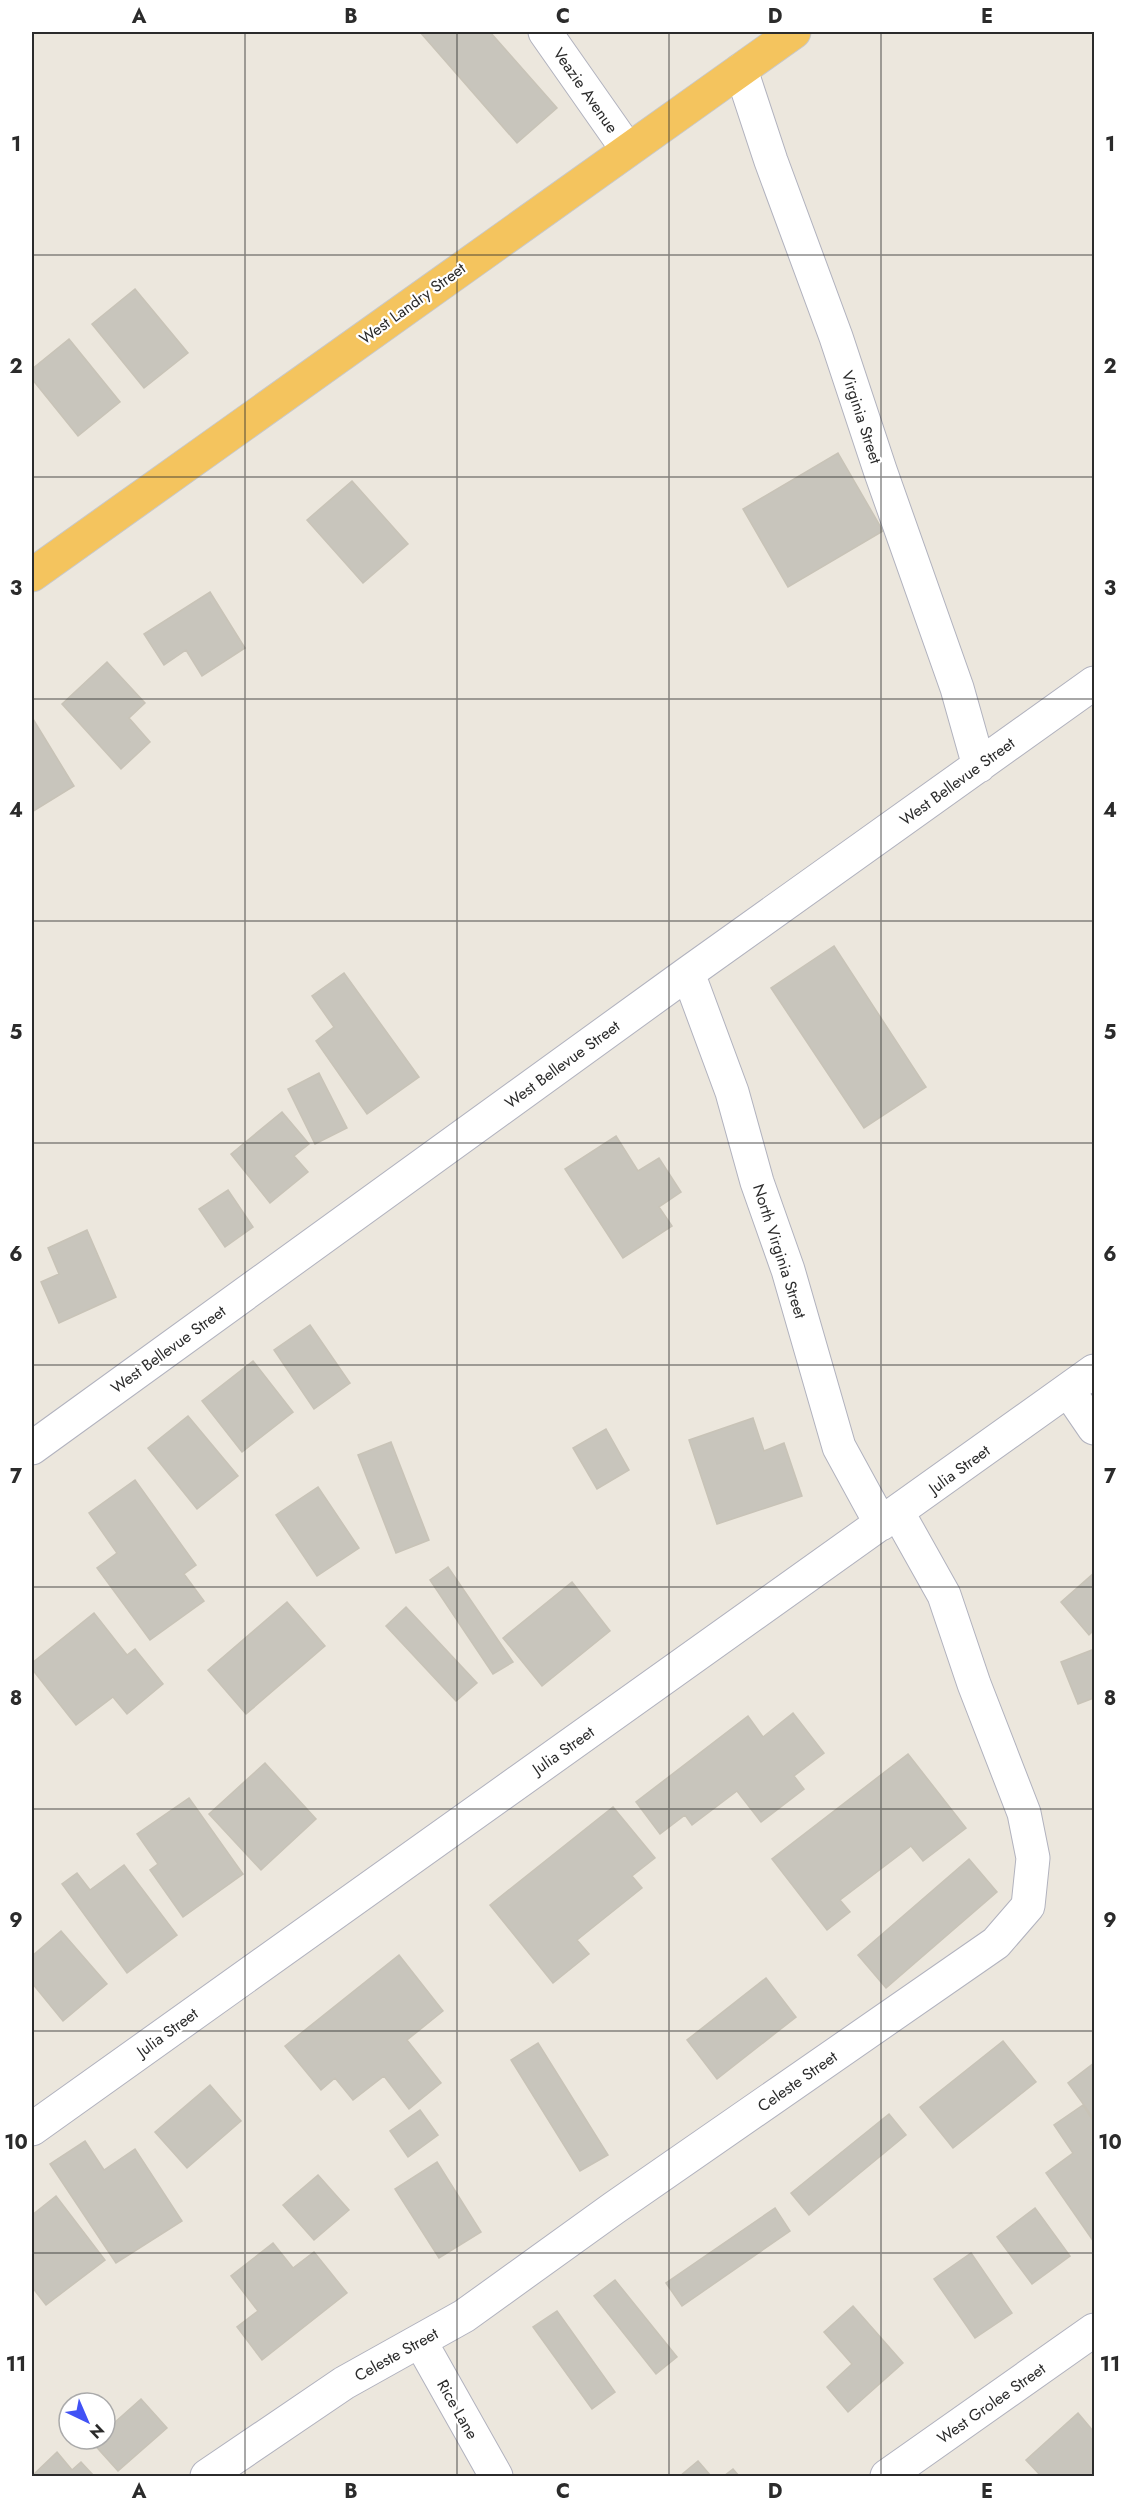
<svg xmlns="http://www.w3.org/2000/svg" width="1126" height="2508" viewBox="0 0 1126 2508" font-family="Jost,sans-serif">
<style>
.building{fill:#c8c5bc;stroke:#c8c3b7;stroke-width:1.5}
.lines{fill:none;stroke-linecap:round;stroke-linejoin:round}
.minor-casing{stroke:#b1b2be;stroke-width:35}
.trunk-casing{stroke:#c8c8c8;stroke-width:35}
.minor{stroke:#fff;stroke-width:33}
.trunk{stroke:#f4c45e;stroke-width:33}
.grid{fill:none;stroke:#2b2b2b;stroke-width:1.5;stroke-opacity:0.55}
.labels{text-anchor:middle;stroke-width:4.5;stroke-linejoin:round;paint-order:stroke}
.street-label{font-size:16px;fill:#2b2b2b;stroke:#fff}
.neatline{fill:none;stroke:#2b2b2b;stroke-width:2}
.grid-label{font-size:20px;text-anchor:middle;font-weight:bold;fill:#2b2b2b}
</style>
<rect width="100%" height="100%" fill="#ece7dd"/>
<path class="building" d="M420 32H490L557 108 517 143Z
M135 289 188 353 144 388 92 324Z
M69 339 120 402 78 436 32 379V369Z
M838 453 883 531 788 587 743 509Z
M352 481 408 544 363 583 307 520Z
M210 592 245 648 202 676 186 650 164 665 144 634Z
M107 662 145 703 129 718 150 742 121 769 62 704Z
M33 719 74 786 32 812V720Z
M834 946 926 1087 864 1128 771 988Z
M344 973 419 1077 367 1114 316 1041 334 1027 312 996Z
M319 1073 347 1128 315 1144 288 1089Z
M282 1112 309 1144 294 1156 308 1172 270 1203 231 1154Z
M616 1136 638 1171 659 1158 681 1192 659 1207 672 1226 623 1258 565 1169Z
M228 1190 253 1227 225 1247 199 1209Z
M87 1230 116 1297 59 1323 41 1282 59 1274 48 1248Z
M310 1325 350 1383 314 1409 274 1350Z
M253 1361 293 1412 242 1452 202 1401Z
M188 1416 238 1476 197 1509 148 1448Z
M753 1418 764 1451 784 1443 802 1496 717 1524 689 1440Z
M606 1429 629 1470 597 1489 573 1448Z
M391 1442 429 1540 396 1553 358 1455Z
M135 1480 196 1565 184 1574 204 1601 150 1640 97 1568 117 1553 89 1513Z
M318 1487 359 1548 317 1576 276 1515Z
M448 1567 513 1662 493 1674 430 1580Z
M1094 1573V1630L1089 1635 1061 1602Z
M572 1582 610 1631 542 1686 503 1638Z
M287 1602 325 1646 246 1714 208 1670Z
M406 1607 477 1683 456 1701 386 1626Z
M94 1613 127 1655 135 1649 163 1684 127 1714 113 1697 76 1725 32 1669V1663Z
M1092 1650 1094 1653V1698L1078 1704 1061 1662Z
M793 1713 824 1753 794 1776 804 1789 761 1822 737 1791 692 1825 685 1815 660 1834 636 1802 748 1716 763 1737Z
M908 1754 966 1828 923 1861 911 1846 840 1900 850 1912 827 1930 772 1859Z
M265 1763 316 1819 261 1870 209 1814Z
M189 1798 243 1874 183 1917 150 1870 158 1864 137 1834Z
M613 1807 655 1858 632 1876 642 1888 577 1940 589 1954 553 1983 490 1905Z
M969 1859 997 1892 886 1988 858 1955Z
M124 1865 177 1935 127 1973 62 1884 77 1873 90 1890Z
M61 1931 107 1984 63 2021 32 1983V1956Z
M399 1955 443 2011 407 2040 441 2083 409 2109 384 2076 353 2100 335 2078 321 2090 285 2046Z
M766 1978 796 2017 717 2079 687 2040Z
M1003 2041 1036 2082 953 2148 920 2107Z
M538 2043 608 2155 580 2171 511 2060Z
M1094 2063V2119L1068 2083Z
M210 2085 241 2121 187 2168 155 2132Z
M1083 2105 1094 2122V2140L1091 2143 1094 2148V2242L1046 2173 1073 2153 1054 2125Z
M420 2110 438 2135 408 2157 390 2131Z
M889 2114 906 2135 809 2215 791 2193Z
M85 2141 104 2170 135 2149 182 2221 116 2263 50 2164Z
M437 2162 481 2232 439 2258 395 2189Z
M318 2175 349 2210 314 2240 283 2205Z
M56 2196 105 2260 46 2305 32 2287V2215Z
M775 2208 790 2231 682 2306 666 2283Z
M1035 2208 1070 2256 1032 2284 997 2237Z
M273 2243 293 2268 314 2252 347 2293 262 2360 237 2327 258 2311 231 2276Z
M971 2253 1012 2313 975 2338 934 2279Z
M615 2280 677 2357 656 2374 594 2296Z
M853 2306 903 2363 848 2412 827 2387 852 2364 824 2332Z
M557 2311 615 2392 592 2409 533 2327Z
M141 2399 167 2428 118 2471 92 2442 96 2439H105V2431Z
M1078 2413 1094 2432V2476H1041L1026 2460Z
M57 2452 72 2470 81 2462 94 2476H32Z
M698 2461 711 2476H680Z
M733 2469 739 2476H724Z"/>
<g class="lines">
<defs>
<path id="minor" d="M545 32 627 149
M741 70 771 161 836 337 880 470 957 688 979 766
M688 973 732 1092 757 1182 788 1270 839 1447 881 1524
M1068 1390 1094 1428
M32 1448 688 973 1094 683
M32 2129 1094 1371
M420 2341 496 2476
M207 2476 344 2383 464 2316 614 2208 996 1943 1028 1906 1033 1858 1024 1813 974 1684 944 1595 898 1513
M887 2476 1094 2330"/>
<path id="trunk" d="M32 575 794 32"/>
</defs>
<use href="#minor" class="minor-casing"/>
<use href="#trunk" class="trunk-casing"/>
<use href="#minor" class="minor"/>
<use href="#trunk" class="trunk"/>
</g>
<path class="grid" d="M245 32V2476M457 32V2476M669 32V2476M881 32V2476M32 255H1094M32 477H1094M32 699H1094M32 921H1094M32 1143H1094M32 1365H1094M32 1587H1094M32 1809H1094M32 2031H1094M32 2253H1094"/>
<g class="labels">
<g class="street-label">
<text transform="translate(586 90) rotate(55)" y="6">Veazie Avenue</text>
<text transform="translate(412 303) rotate(-36)" y="6">West Landry Street</text>
<text transform="translate(862 417) rotate(72)" y="6">Virginia Street</text>
<text transform="translate(957 781) rotate(-36)" y="6">West Bellevue Street</text>
<text transform="translate(562 1064) rotate(-36)" y="6">West Bellevue Street</text>
<text transform="translate(780 1251) rotate(72)" y="6">North Virginia Street</text>
<text transform="translate(168 1349) rotate(-36)" y="6">West Bellevue Street</text>
<text transform="translate(959 1469) rotate(-36)" y="6">Julia Street</text>
<text transform="translate(563 1750) rotate(-35)" y="6">Julia Street</text>
<text transform="translate(167 2032) rotate(-36)" y="6">Julia Street</text>
<text transform="translate(797 2081) rotate(-35)" y="6">Celeste Street</text>
<text transform="translate(396 2354) rotate(-29)" y="6">Celeste Street</text>
<text transform="translate(991 2403) rotate(-35)" y="6">West Grolee Street</text>
<text transform="translate(458 2409) rotate(60)" y="6">Rice Lane</text>
</g>
</g>
<rect width="1126" height="2508" fill="none" stroke="#ffffff" stroke-width="66"/>
<g transform="translate(87 2421) rotate(136)"><circle r="28" fill="#ffffff" stroke="#aaaaaa" stroke-width="1.5"/>
<path d="M0-4.5L10 22L0 15L-10 22Z" fill="#4152f5"/>
<text y="-9" font-size="16" font-weight="bold" text-anchor="middle" fill="#2b2b2b">N</text>
</g>
<rect x="33" y="33" width="1060" height="2442" class="neatline"/>
<g class="grid-label">
<text x="139" y="23">A</text>
<text x="351" y="23">B</text>
<text x="563" y="23">C</text>
<text x="775" y="23">D</text>
<text x="987" y="23">E</text>
<text x="16" y="151">1</text>
<text x="1110" y="151">1</text>
<text x="16" y="373">2</text>
<text x="1110" y="373">2</text>
<text x="16" y="595">3</text>
<text x="1110" y="595">3</text>
<text x="16" y="817">4</text>
<text x="1110" y="817">4</text>
<text x="16" y="1039">5</text>
<text x="1110" y="1039">5</text>
<text x="16" y="1261">6</text>
<text x="1110" y="1261">6</text>
<text x="16" y="1483">7</text>
<text x="1110" y="1483">7</text>
<text x="16" y="1705">8</text>
<text x="1110" y="1705">8</text>
<text x="16" y="1927">9</text>
<text x="1110" y="1927">9</text>
<text x="16" y="2149">10</text>
<text x="1110" y="2149">10</text>
<text x="16" y="2371">11</text>
<text x="1110" y="2371">11</text>
<text x="139" y="2498">A</text>
<text x="351" y="2498">B</text>
<text x="563" y="2498">C</text>
<text x="775" y="2498">D</text>
<text x="987" y="2498">E</text>
</g>
</svg>
